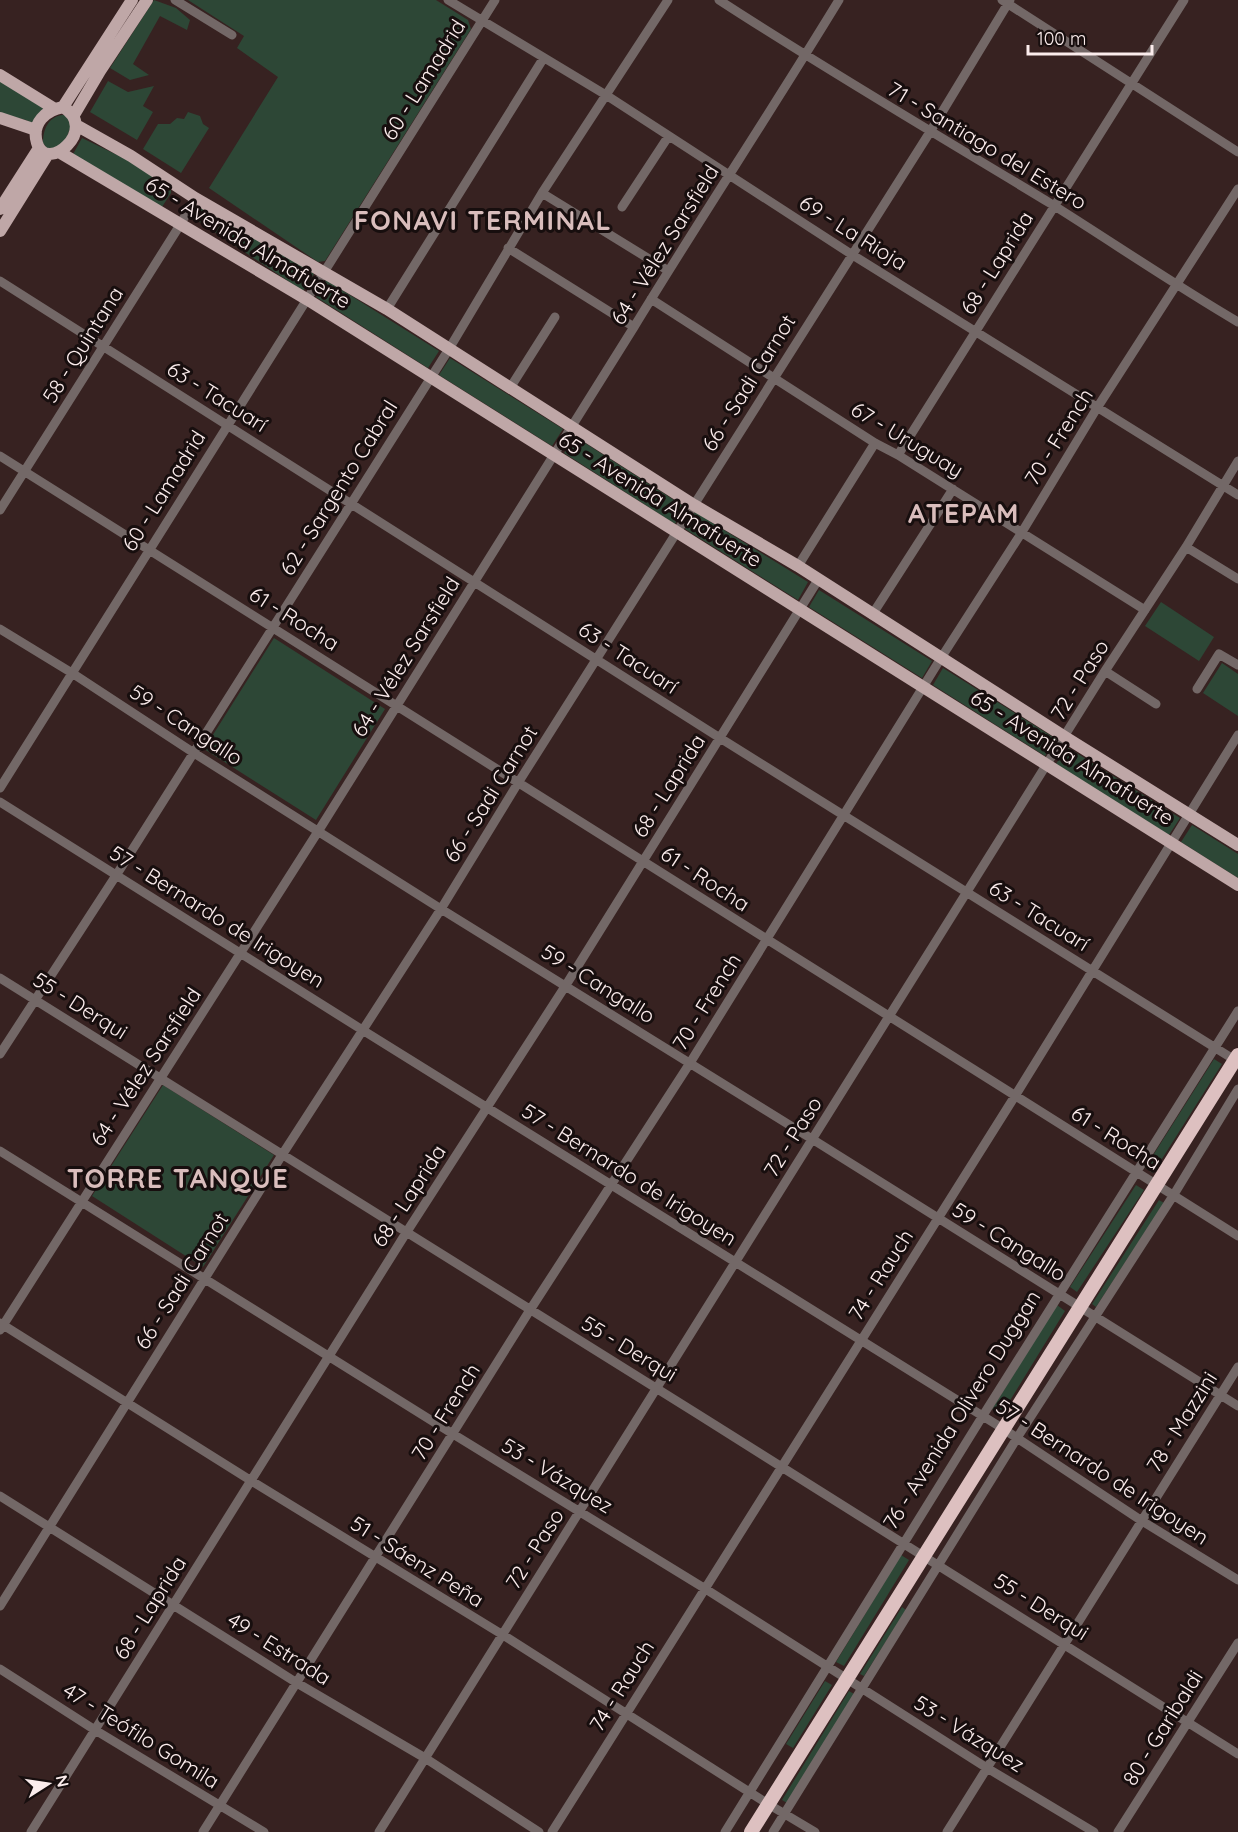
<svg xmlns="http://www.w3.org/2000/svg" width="1238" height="1832" viewBox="0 0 1238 1832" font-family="Quicksand,sans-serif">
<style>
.green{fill:#2d4736}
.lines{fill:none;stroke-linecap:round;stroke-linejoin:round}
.minor{stroke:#736867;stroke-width:9}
.major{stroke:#bfa7a7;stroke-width:12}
.highway{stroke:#ddc0c0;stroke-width:14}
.labels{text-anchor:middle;stroke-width:6;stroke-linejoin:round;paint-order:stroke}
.street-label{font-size:21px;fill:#fbecec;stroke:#170e0e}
.district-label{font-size:27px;font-weight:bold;letter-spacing:1.5px;fill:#d9bdbc;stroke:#170e0e}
</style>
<rect width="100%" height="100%" fill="#372221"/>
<path class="green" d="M154 0 176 8 190 20 187 30 160 16 133 64 149 75 130 80 110 68Z
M188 0H436L468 20 471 29 325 261 318 262 209 188 278 77 237 48 244 36Z
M0 81 43 108 46 112 37 127 26 120 0 114Z
M108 81 128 92 154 86 143 106 153 112 137 140 90 112Z
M188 112 200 116 203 124 209 128 181 173 143 149 158 124H170L177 118 184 119Z
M62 115H67L72 123 65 142 49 151 43 143C43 130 48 117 62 115Z
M82 138 171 181V193L160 210 72 156Z
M203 200 314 274 303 291 192 217Z
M326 280 439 351 428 368 316 297Z
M450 358 563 429 552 446 439 375Z
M574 436 685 507 675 524 564 453Z
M695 512 808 582 798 600 685 529Z
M819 590 932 661 922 678 809 607Z
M1161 602 1214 637 1199 661 1145 626Z
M274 638 385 709 316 820 204 749Z
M1222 663 1238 674V716L1203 693Z
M943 668 1056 739 1045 756 933 685Z
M1067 747 1180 818 1169 835 1056 764Z
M1192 825 1238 854V878L1181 842Z
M1214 1059 1222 1064 1153 1173 1145 1168Z
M163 1085 274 1155 203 1267 92 1196Z
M1136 1185 1144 1190 1077 1292 1070 1287Z
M1159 1200 1164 1203 1096 1307 1092 1304Z
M1057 1305 1065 1311 1001 1415 992 1409Z
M901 1555 909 1560 844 1666 836 1662Z
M902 1607 906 1610 864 1676 860 1674Z
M825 1681 832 1685 793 1748 786 1744Z
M849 1691 854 1694 787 1803 782 1800Z"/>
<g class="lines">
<path class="minor" d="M175 0 232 35
M448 0 606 95 851 254 1238 495
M719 0C828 71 941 137 1053 205 1115 244 1175 285 1238 322
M1002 0 1238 152
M542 193 667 270
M622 207 668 137
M508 248 634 327
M0 281 720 738 1238 1062
M651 299 875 443 898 455 1145 610
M387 309 543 59
M510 388 555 317
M898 455 1184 0
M0 456 1238 1236
M0 510 180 225 195 198
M1186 547 1238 579
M798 566 875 443
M872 615 953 489
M0 629 72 673 194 753 441 909 812 1139 1238 1406
M1105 671 1156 704
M1197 689 1219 654 1238 665
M0 788 495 0
M0 802 364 1031 1002 1428 1142 1521 1238 1580
M0 978C412 1237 827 1493 1238 1754
M0 1054 117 874 449 349 542 193 668 0
M0 1151 453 1434 704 1588 987 1768 1094 1832
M0 1323 250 1480 503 1635 768 1804 815 1832
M0 1330 319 830 634 327C701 217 772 110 839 0
M0 1496 297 1683 425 1758 539 1832
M0 1606 282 1155 441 909 518 783 930 132 1010 0
M0 1669 95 1730 264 1832
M31 1832 406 1233 566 985 818 580
M203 1832 530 1310 690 1063 941 658 1022 532 1097 408 1238 189
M379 1832 1105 671 1186 547 1238 461
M552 1832 1015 1096 1238 735
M725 1832 982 1417 1238 1011
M773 1832 1017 1438 1173 1196 1238 1089
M947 1832 1238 1367
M1118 1832 1238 1643"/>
<path class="major" d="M0 75 55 109
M63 107C100 129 46 175 37 143 31 123 46 110 63 107Z
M63 107 132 0
M74 115 100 71 147 0
M0 118 36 130
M76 125 131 156 195 198 387 309 694 505 798 566 1065 737 1238 845
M59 152 308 300 1238 885
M0 209 39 148
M0 231 48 154"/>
<path class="highway" d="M751 1832 1238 1055"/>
</g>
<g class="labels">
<g class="street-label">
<text transform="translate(424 80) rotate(-58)" y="7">60 - Lamadrid</text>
<text transform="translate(987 146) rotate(31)" y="7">71 - Santiago del Estero</text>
<text transform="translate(853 233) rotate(32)" y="7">69 - La Rioja</text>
<text transform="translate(248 243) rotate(31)" y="7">65 - Avenida Almafuerte</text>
<text transform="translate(665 245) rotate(-58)" y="7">64 - Vélez Sarsfield</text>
<text transform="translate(997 263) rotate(-58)" y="7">68 - Laprida</text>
<text transform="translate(83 345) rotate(-58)" y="7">58 - Quintana</text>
<text transform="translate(749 383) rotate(-58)" y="7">66 - Sadi Carnot</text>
<text transform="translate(217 397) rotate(32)" y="7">63 - Tacuarí</text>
<text transform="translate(1059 437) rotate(-58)" y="7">70 - French</text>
<text transform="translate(907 440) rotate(31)" y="7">67 - Uruguay</text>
<text transform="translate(339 488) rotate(-58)" y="7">62 - Sargento Cabral</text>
<text transform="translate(164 491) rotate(-58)" y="7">60 - Lamadrid</text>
<text transform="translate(660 500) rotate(32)" y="7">65 - Avenida Almafuerte</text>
<text transform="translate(294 619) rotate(32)" y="7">61 - Rocha</text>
<text transform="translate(406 657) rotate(-58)" y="7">64 - Vélez Sarsfield</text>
<text transform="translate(628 658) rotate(33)" y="7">63 - Tacuarí</text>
<text transform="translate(1080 680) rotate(-58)" y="7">72 - Paso</text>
<text transform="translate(186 725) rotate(33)" y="7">59 - Cangallo</text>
<text transform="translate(1072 758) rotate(32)" y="7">65 - Avenida Almafuerte</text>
<text transform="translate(669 786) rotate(-58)" y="7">68 - Laprida</text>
<text transform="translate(491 794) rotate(-58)" y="7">66 - Sadi Carnot</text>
<text transform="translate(705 879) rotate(33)" y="7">61 - Rocha</text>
<text transform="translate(1039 916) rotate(32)" y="7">63 - Tacuarí</text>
<text transform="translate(217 917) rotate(32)" y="7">57 - Bernardo de Irigoyen</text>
<text transform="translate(598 984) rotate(32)" y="7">59 - Cangallo</text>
<text transform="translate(707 1002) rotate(-58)" y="7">70 - French</text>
<text transform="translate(80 1006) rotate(32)" y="7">55 - Derqui</text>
<text transform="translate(146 1067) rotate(-57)" y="7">64 - Vélez Sarsfield</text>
<text transform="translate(793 1137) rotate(-58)" y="7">72 - Paso</text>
<text transform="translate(1116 1138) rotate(32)" y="7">61 - Rocha</text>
<text transform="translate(629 1175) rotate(32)" y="7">57 - Bernardo de Irigoyen</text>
<text transform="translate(409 1196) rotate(-57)" y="7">68 - Laprida</text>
<text transform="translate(1009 1242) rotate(32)" y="7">59 - Cangallo</text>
<text transform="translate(881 1275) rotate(-58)" y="7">74 - Rauch</text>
<text transform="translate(182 1281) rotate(-58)" y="7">66 - Sadi Carnot</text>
<text transform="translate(629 1349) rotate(31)" y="7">55 - Derqui</text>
<text transform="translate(962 1410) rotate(-58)" y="7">76 - Avenida Olivero Duggan</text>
<text transform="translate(446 1412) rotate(-58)" y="7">70 - French</text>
<text transform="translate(1182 1422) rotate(-58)" y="7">78 - Mazzini</text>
<text transform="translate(1102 1472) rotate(33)" y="7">57 - Bernardo de Irigoyen</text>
<text transform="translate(557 1476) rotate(31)" y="7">53 - Vázquez</text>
<text transform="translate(535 1549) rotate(-58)" y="7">72 - Paso</text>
<text transform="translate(417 1562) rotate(32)" y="7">51 - Sáenz Peña</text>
<text transform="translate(1041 1607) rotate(32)" y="7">55 - Derqui</text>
<text transform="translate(150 1608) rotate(-58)" y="7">68 - Laprida</text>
<text transform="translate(279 1649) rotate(32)" y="7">49 - Estrada</text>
<text transform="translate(622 1686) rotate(-58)" y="7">74 - Rauch</text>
<text transform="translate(1163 1728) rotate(-58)" y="7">80 - Garibaldi</text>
<text transform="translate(969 1734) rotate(32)" y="7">53 - Vázquez</text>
<text transform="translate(141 1736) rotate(32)" y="7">47 - Teófilo Gomila</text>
</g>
<g class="district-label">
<text x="483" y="230">FONAVI TERMINAL</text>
<text x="964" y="523">ATEPAM</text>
<text x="178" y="1188">TORRE TANQUE</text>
</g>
</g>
<g transform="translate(48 1784) rotate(78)" stroke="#170e0e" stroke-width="4.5" paint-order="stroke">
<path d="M0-4.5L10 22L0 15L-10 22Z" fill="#fbecec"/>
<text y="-9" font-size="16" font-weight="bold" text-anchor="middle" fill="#fbecec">N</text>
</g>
<path d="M1028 45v9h124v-9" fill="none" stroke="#fbecec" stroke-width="3"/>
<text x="1037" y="45" font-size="18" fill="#fbecec" stroke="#170e0e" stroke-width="4.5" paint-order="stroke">100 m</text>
</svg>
